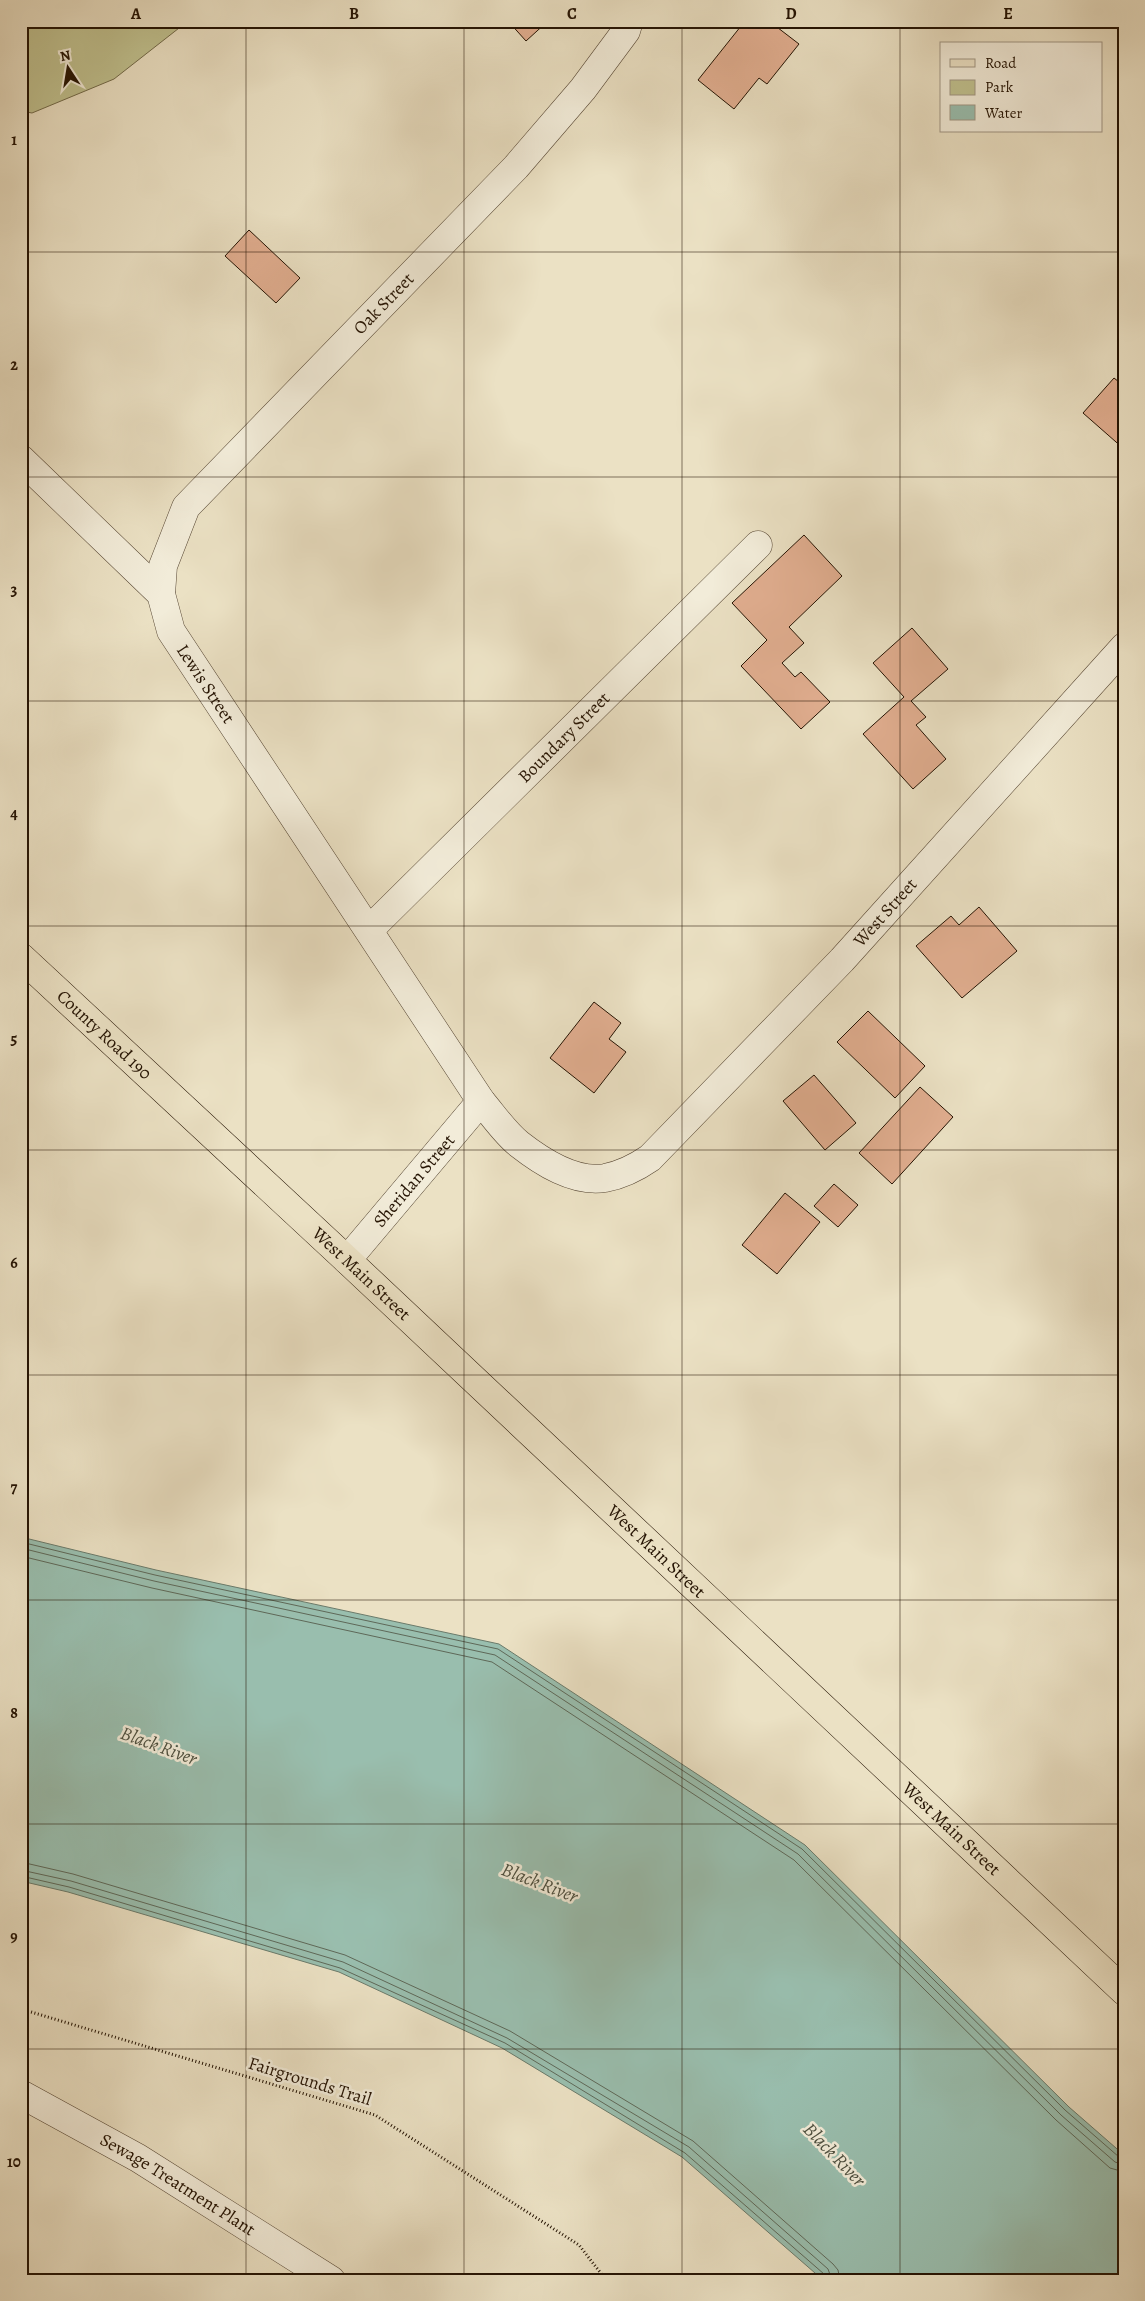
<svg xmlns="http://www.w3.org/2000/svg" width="1145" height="2301" viewBox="0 0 1145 2301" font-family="Alegreya,serif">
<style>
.green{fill:#c0c18f;stroke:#726a49}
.water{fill:#99beae;stroke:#6a7a6a}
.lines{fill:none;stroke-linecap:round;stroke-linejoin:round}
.shore{stroke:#5e6858;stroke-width:1}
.building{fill:#e1ae90;stroke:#241303}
.minor-casing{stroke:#564633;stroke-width:29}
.major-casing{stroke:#241303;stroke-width:29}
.path{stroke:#241303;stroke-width:3;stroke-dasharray:1 2.5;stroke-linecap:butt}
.minor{stroke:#f2ecd9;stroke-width:28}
.major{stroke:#ebe1c4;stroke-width:28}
.grid{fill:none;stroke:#241303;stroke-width:1;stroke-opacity:0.55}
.labels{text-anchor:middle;stroke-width:5;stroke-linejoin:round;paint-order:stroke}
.street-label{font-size:18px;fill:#241303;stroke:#f2ecd9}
.water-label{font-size:19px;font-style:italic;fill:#4d4f3f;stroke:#f2ecd9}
.neatline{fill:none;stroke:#241303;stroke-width:2}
.grid-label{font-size:16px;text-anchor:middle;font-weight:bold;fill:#241303}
</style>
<rect width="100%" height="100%" fill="#ebe1c4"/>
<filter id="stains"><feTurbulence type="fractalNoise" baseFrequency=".004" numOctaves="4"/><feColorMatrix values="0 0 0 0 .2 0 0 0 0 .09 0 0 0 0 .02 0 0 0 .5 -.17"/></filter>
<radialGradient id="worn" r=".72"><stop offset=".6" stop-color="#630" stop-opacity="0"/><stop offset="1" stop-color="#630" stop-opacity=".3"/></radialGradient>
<path class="green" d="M21 21H188L114 79 32 113 21 111Z"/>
<path class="water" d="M21 1537 156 1570 499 1644 805 1845 1069 2107 1124 2155V2280H823L682 2157 502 2048 339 1972 68 1892 21 1881Z"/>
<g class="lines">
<path class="shore" d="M21 1542 155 1575 498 1649 802 1849 1065 2110 1119 2157 1124 2158
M21 1548 154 1581 495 1655 798 1854 1061 2115 1115 2162 1124 2165
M21 1556 152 1588 492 1662 794 1860 1056 2120 1110 2168 1124 2172
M21 1862 73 1874 345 1955 510 2031 693 2141 833 2264 838 2270 840 2280
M21 1870 71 1881 343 1962 507 2038 689 2147 828 2269 832 2280
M21 1876 69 1887 340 1968 505 2043 685 2153 824 2274 826 2280"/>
</g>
<path class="building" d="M508 21H548L526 41Z
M745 21H769L799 44 767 84 759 78 734 109 698 80Z
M249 230 300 278 276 303 225 256Z
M1114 378 1124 386V449L1083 413Z
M804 535 842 576 789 627 804 643 782 663 795 677 801 672 830 702 801 729 741 666 767 640 732 603Z
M912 628 948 669 911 701 926 717 916 725 946 759 913 789 863 734 904 697 873 663Z
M979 907 1017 951 962 998 916 946 951 916 959 925Z
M594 1002 621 1023 609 1039 626 1052 594 1093 550 1058Z
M868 1011 925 1066 895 1098 837 1042Z
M814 1075 856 1123 825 1150 783 1101Z
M920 1087 953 1117 892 1184 859 1153Z
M834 1184 858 1205 838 1227 814 1206Z
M785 1193 820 1222 777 1274 742 1245Z"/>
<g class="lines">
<defs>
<g id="minor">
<path id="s1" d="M21 459 161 594 171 631 481 1101C493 1115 505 1133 519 1144 542 1162 574 1183 605 1178 621 1175 637 1167 650 1158L842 960 1124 647"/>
<path id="s2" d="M161 594 163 566 186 507 516 167 583 89 626 31 629 21"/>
<path id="s3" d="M369 930 758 545"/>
<path id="s4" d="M347 1260 481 1101"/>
<path id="s5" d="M21 2094 138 2158 331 2280"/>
</g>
<g id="major">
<path id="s6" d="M21 957 347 1260 1124 1991"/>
</g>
</defs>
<use href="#minor" class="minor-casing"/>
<use href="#major" class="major-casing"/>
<path class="path" d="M21 2009 375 2115 579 2245 606 2280"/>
<use href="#minor" class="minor"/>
<use href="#major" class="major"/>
</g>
<path class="grid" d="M246 21V2280M464 21V2280M682 21V2280M900 21V2280M21 252H1124M21 477H1124M21 701H1124M21 926H1124M21 1150H1124M21 1375H1124M21 1600H1124M21 1824H1124M21 2049H1124"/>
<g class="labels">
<g class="street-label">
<text dy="6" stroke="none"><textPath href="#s2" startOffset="375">Oak Street</textPath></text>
<text dy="6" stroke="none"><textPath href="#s1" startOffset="296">Lewis Street</textPath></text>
<text dy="6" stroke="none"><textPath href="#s3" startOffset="274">Boundary Street</textPath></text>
<text dy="6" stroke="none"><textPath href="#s1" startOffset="1338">West Street</textPath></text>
<text dy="6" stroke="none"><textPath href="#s6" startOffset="114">County Road 190</textPath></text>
<text dy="6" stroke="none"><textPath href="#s4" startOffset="104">Sheridan Street</textPath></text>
<text dy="6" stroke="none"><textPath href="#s6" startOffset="465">West Main Street</textPath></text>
<text dy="6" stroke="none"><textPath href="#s6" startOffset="870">West Main Street</textPath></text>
<text dy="6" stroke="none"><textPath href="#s6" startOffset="1275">West Main Street</textPath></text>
<text transform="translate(310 2081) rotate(17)" y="6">Fairgrounds Trail</text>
<text dy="6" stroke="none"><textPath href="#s5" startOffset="181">Sewage Treatment Plant</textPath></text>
</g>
<g class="water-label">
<text transform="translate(159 1745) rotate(20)" y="7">Black River</text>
<text transform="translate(540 1882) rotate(21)" y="7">Black River</text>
<text transform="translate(835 2154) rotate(46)" y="7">Black River</text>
</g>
</g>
<rect width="1145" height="2301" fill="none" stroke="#ebe1c4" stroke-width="55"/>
<rect x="940" y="42" width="162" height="90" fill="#f2ecd9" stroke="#a09583"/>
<rect x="950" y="59" width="25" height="8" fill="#ebe1c4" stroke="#a09583"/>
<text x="985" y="68" font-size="15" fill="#241303">Road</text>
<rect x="950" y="80" width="25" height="15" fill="#c0c18f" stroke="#a09583"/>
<text x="985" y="92" font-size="15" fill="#241303">Park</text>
<rect x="950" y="105" width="25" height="15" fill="#99beae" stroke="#a09583"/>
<text x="985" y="118" font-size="15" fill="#241303">Water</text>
<g transform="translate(68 68) rotate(348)" stroke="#f2ecd9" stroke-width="4" paint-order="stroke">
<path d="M0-4L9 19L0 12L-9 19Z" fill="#241303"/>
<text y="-8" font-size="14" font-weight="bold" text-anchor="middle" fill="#241303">N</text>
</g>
<rect x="28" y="28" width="1090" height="2246" class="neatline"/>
<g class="grid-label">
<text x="136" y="19">A</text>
<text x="354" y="19">B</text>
<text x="572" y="19">C</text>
<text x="791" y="19">D</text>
<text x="1008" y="19">E</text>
<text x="14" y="145">1</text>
<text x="14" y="370">2</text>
<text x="14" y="595">3</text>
<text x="14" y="819">4</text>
<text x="14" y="1044">5</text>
<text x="14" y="1268">6</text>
<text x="14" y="1493">7</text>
<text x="14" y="1718">8</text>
<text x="14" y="1942">9</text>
<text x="14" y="2167">10</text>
</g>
<rect width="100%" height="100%" filter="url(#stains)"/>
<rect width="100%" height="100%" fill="url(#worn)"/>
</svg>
